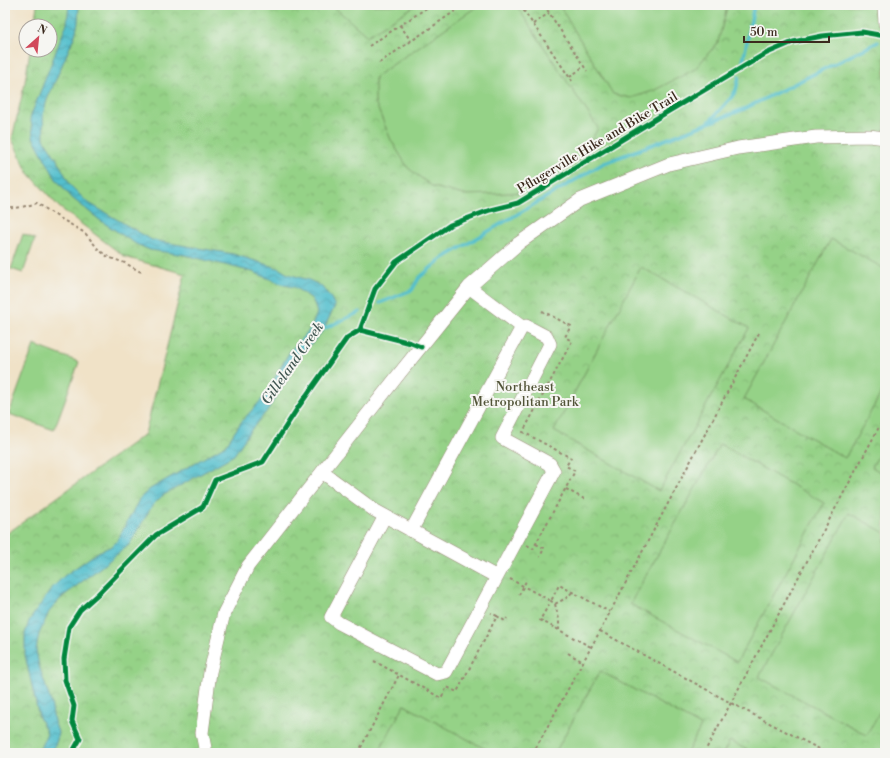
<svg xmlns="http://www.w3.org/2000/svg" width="890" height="758" viewBox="0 0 890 758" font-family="'Libre Bodoni',serif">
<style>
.park{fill:url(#park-crowns);stroke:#687e52}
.garden{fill:#95d287;stroke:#687e52}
.water{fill:url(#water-waves);stroke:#477476}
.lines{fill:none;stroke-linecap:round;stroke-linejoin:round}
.stream{stroke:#53bfcd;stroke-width:3.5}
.minor-casing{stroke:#968672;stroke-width:14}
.path{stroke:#968672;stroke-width:2;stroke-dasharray:3 3;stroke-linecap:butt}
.minor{stroke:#fff;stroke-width:13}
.cycleway-casing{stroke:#f6f6f2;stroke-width:8}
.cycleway{stroke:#00873e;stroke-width:5}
.labels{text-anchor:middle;stroke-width:4;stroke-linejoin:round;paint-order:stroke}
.street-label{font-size:13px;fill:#3b2a1e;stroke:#f6f6f2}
.park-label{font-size:13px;fill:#525438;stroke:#f6f6f2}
.water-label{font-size:14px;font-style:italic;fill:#425753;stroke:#f6f6f2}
</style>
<defs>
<pattern id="park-crowns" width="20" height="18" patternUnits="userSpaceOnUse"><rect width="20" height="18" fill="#95d287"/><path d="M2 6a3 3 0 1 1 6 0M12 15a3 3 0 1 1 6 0" fill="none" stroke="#81b474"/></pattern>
<pattern id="water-waves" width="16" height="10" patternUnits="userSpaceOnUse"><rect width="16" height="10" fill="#53bfcd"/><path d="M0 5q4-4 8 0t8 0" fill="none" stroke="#469ba6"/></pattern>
</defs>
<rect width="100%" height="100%" fill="#f6f6f2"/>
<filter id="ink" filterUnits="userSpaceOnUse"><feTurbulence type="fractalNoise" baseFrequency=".025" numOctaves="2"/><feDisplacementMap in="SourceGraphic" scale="8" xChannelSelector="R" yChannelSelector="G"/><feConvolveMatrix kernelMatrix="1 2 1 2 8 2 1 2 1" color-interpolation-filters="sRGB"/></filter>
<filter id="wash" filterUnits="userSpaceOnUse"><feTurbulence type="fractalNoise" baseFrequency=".012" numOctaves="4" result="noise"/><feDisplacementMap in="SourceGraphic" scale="16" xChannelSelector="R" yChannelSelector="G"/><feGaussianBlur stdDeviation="0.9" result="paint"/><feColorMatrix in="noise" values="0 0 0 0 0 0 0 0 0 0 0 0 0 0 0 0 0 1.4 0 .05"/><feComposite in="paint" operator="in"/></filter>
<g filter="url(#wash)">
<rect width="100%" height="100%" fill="#f0e2c7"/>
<path class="park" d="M37 5H885V753H5V535L145 434 185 274 125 257 59 207 27 171 12 139 25 82 30 50H50V26H34Z"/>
<path class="garden" d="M333 5H416L367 36 334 7Z
M479 5H516L598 128 582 157 549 179 522 192 494 194 464 195 433 187 408 168 391 140 375 102V77Z
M559 5H727L726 11 718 42 695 69 653 91 631 98 613 94Z
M23 234 35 239 23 273 11 269Z
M831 239 885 269V386L845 458 744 399Z
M641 267 749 328 659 491 554 431Z
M34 345 79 362 54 430 9 414Z
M885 443V475L872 467Z
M720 444 824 503 737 662 630 604Z
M849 513 885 533V702L867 735 759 677Z
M600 671 701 726 687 753H555Z
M404 705 493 753H378Z
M730 741 753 753H723Z"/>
<path class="water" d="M69 5H79L78 23 75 35 47 100 43 114 44 139 56 158 71 186 87 202 152 240 233 254 278 268 288 274 309 280 321 286 331 298 335 306 322 332 295 361 288 378 267 411 250 431 234 455 162 496 152 506 129 545 61 598 49 612 39 634 36 650 39 666 51 702 54 721 58 732 57 740 52 753H38L47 733 39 717 25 655V634L29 621 52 588 64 576 98 552 112 546 117 541 134 509 140 498 150 489 226 445 242 421 264 397 290 351 311 328 317 313 314 303 311 298 294 287 284 285 253 272 185 255 150 250 136 244 101 221 72 198 56 179 33 137 32 126 30 118 67 23Z"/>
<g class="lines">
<path class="stream" d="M743 62 754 5
M709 122 731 98 736 90 739 77
M380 303 412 290 419 278 440 260 604 163 680 134 744 109 878 42
M321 330 360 312"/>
</g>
</g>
<g filter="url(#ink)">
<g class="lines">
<defs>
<path id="minor" d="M884 5 885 24
M469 287 522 327
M322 472 374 510 497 577
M385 516 331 617 339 623 437 674 446 672 554 471 550 464 502 438 550 344 547 337 526 326 522 327 411 531
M206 753 202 733 210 672 224 613 248 566 399 374 469 287 519 243 580 200 669 164 738 148 816 137 869 136 885 138"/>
</defs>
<use href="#minor" class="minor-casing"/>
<path class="path" d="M520 5 572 81
M544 5 587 71
M533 24 549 13
M400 25 411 41
M369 46 431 5
M379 63 464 5
M570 77 584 66
M5 208C16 209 27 206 37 203L58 217 85 233 99 250 108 257 125 263 141 272
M566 489 586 500
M536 544 544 548 540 557
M527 545 533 549 575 471 566 466 571 458 523 432 572 341 565 337 571 326 542 311
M510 579 551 601 559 585 610 612
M572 592C566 600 563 599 555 604L551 601 540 620 591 647
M519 595 527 579
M555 604 556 608 559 619V630
M497 616 505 621 507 618
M600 631 731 703 827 753
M568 653 583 662
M374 661 441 698 447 687 457 692 497 616 491 613
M358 753 399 675
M533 753 600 631 760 331
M704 753 885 416"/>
<use href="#minor" class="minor"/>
<defs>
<path id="cycleway" d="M360 330 375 289 396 262 450 225 490 210 518 203 662 115 765 54 793 42 822 36 862 32 885 36
M72 753 80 739 72 721 74 706 65 680 64 659 69 627 80 610 98 594 156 535 203 507 215 480 263 462 299 406 347 338 360 330 411 343 421 347"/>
</defs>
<use href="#cycleway" class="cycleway-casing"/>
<use href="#cycleway" class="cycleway"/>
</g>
</g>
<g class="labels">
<g class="street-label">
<text transform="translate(597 142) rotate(-31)" y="5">Pflugerville Hike and Bike Trail</text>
</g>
<g class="park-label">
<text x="525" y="391">Northeast<tspan x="525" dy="15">Metropolitan Park</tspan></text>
</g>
<g class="water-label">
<text transform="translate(292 363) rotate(-55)" y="5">Gilleland Creek</text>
</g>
</g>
<rect width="890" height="758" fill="none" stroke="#f6f6f2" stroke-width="20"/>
<g transform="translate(38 38) rotate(27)"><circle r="19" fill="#f6f6f2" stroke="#aba49d"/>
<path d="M0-3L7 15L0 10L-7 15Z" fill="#d1495b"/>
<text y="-6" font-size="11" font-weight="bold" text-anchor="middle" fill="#3b2a1e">N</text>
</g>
<path d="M744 36v6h85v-6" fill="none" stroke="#3b2a1e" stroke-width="2"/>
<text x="750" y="36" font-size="12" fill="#3b2a1e" stroke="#f6f6f2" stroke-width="3" paint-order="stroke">50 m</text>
</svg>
